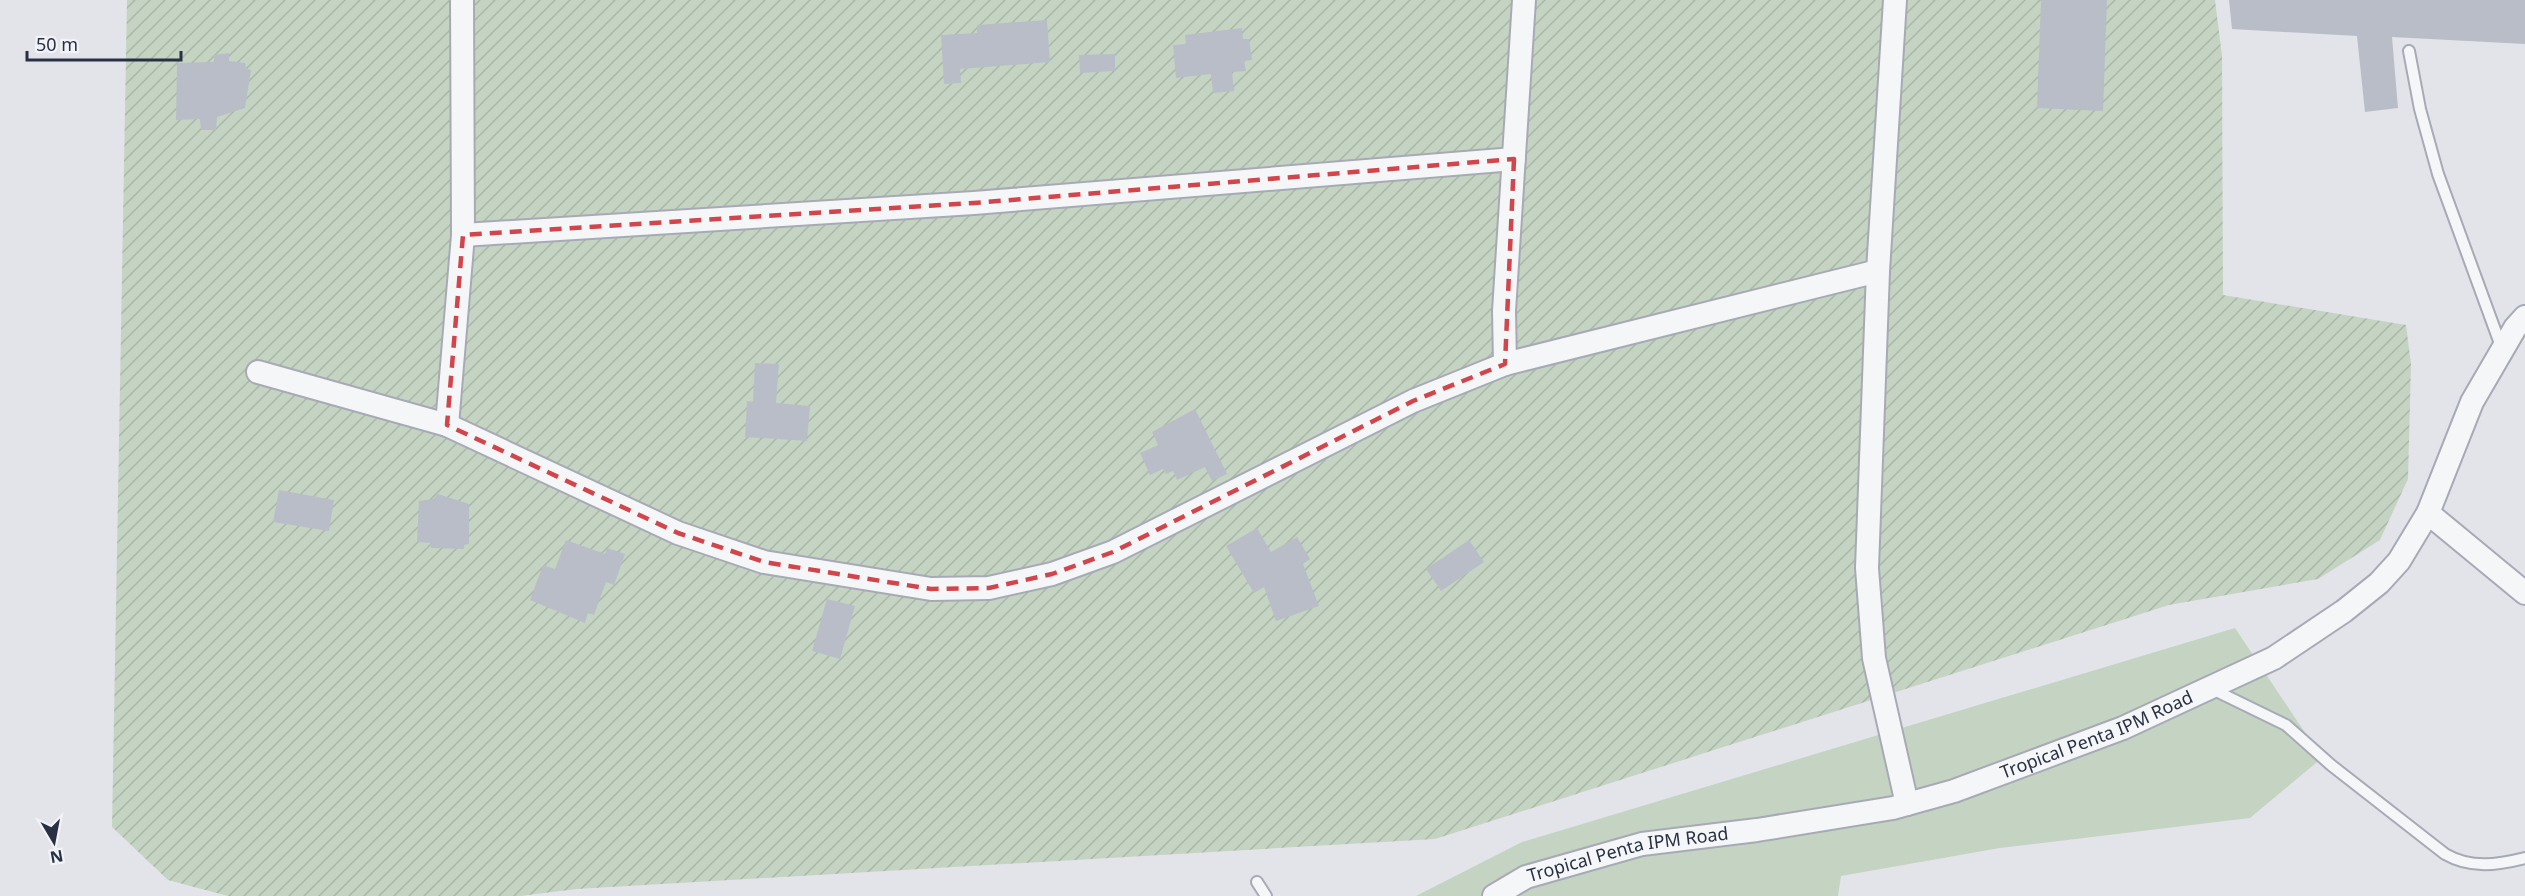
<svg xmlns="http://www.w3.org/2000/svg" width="2525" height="896" viewBox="0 0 2525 896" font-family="'Noto Sans',sans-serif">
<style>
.grass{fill:#c5d4c2}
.garden{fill:url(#garden-furrows)}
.building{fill:#b9bdc8}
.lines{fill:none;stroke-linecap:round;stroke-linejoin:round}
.lane-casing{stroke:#a7aab5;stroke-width:14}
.street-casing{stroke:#a7aab5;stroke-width:26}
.lane{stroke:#f4f6f8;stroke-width:10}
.street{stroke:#f4f6f8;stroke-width:22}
.marked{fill:none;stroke:#d1454d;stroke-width:4.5;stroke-dasharray:12 8;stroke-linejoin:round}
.labels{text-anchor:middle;stroke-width:4.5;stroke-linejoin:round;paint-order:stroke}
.street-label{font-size:18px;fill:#293043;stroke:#f1f3f8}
</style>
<defs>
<pattern id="garden-furrows" width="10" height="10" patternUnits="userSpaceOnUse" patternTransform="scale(1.5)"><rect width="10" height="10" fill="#c5d4c2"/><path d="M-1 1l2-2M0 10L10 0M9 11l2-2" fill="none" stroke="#a9b6a8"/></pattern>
</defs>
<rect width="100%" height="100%" fill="#e2e4ea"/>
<path class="grass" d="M2235 628 2322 758 2250 818 2000 848 1841 876 1838 896H1416L1522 842Z"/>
<path class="garden" d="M127 0H2215L2222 56 2223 295 2406 325 2411 364 2408 479 2380 540 2318 579 2169 605 1435 839 577 889 520 896H228L168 880 112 827Z"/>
<path class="building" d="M2041 0H2107L2103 111 2037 108Z
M2229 0H2525V44L2392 37 2398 108 2365 112 2357 36 2232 29Z
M1047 20 1050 62 960 69 961 83 944 84 941 35 977 33V25Z
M1242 28 1243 39H1249L1252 60 1244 61 1246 71 1232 72 1234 91 1213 93 1211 74 1176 78 1173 45 1186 44 1185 35Z
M229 53V61L245 63 246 68 251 70 245 108 217 117 216 130H201L200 119 176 120 177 63 214 62V55Z
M1115 54V71L1080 73 1079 55Z
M755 363 779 364 776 403 810 406 807 441 745 437 747 401 753 402Z
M1195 409 1227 474 1212 481 1205 467 1177 480 1173 471 1166 474 1163 469 1150 475 1140 453 1158 445 1152 432Z
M279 490 334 500 329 531 273 522Z
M438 494 469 504V544L464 545V549L431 548 430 543 417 542 419 501 433 499Z
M1257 528 1271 552 1297 537 1310 559 1303 564 1319 606 1276 621 1264 587 1254 593 1226 546Z
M566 540 605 554 607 548 625 554 614 585 606 582 594 615 588 613 585 623 530 600 543 565 555 569Z
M1469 540 1484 562 1441 591 1426 569Z
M827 599 855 606 840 659 812 651Z"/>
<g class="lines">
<defs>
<path id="lane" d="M2409 51 2420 109 2438 174 2502 349
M2210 688 2286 725 2331 765 2445 854C2471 869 2497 865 2525 858
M1257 882 1266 896"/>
<g id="street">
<path d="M1895 0 1878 271 1867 568 1874 658 1907 804"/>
<path d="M463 235 974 203 1514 159"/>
<path d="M1505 364 1878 271"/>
<path d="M258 372 447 425 678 533 764 562 931 589 989 588 1052 574 1113 552 1413 401 1505 364 1504 311 1524 0"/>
<path d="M447 425 463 235 462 0"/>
<path d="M2428 513 2525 593"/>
<path id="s1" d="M1494 896 1526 877 1642 844 1757 830 1893 808 1954 791 2123 728 2274 658 2344 611 2379 583 2399 561 2428 513 2472 402 2515 328 2525 317"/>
</g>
</defs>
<use href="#lane" class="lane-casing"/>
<use href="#street" class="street-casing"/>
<use href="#lane" class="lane"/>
<use href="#street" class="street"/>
</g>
<path class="marked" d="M1514 159 1505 364 1413 401 1113 552 1052 574 989 588 931 589 764 562 678 533 447 425 463 235 974 203Z"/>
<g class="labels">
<g class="street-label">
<text dy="6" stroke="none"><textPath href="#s1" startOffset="628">Tropical Penta IPM Road</textPath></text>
<text dy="6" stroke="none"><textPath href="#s1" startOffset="142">Tropical Penta IPM Road</textPath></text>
</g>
</g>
<g transform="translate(54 842) rotate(170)" stroke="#f1f3f8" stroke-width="4.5" paint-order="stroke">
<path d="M0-4.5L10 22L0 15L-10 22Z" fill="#293043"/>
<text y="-9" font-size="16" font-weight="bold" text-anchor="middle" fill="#293043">N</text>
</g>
<path d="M27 51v9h154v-9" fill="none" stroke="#293043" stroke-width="3"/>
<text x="36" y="51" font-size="18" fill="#293043" stroke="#f1f3f8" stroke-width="4.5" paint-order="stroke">50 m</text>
</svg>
